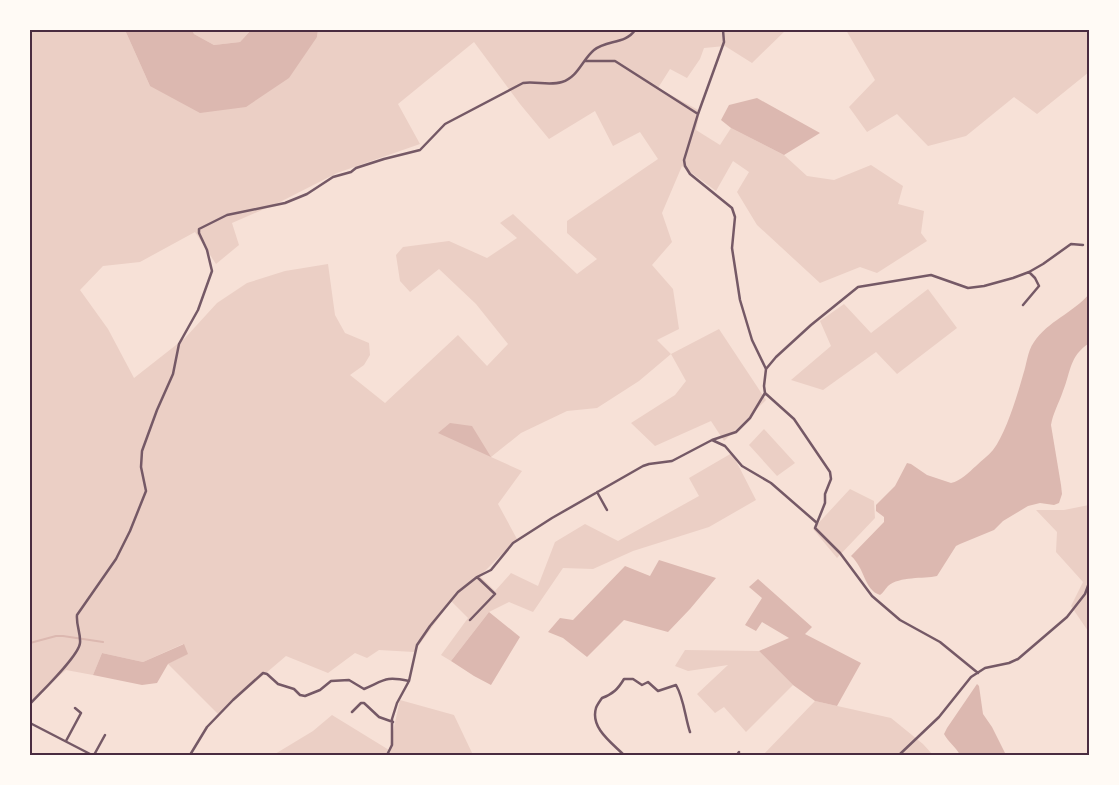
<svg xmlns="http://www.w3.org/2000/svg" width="1119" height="785" viewBox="0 0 1119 785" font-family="'Public Sans',sans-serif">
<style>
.green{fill:#ebcfc5;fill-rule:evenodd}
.water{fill:#dcb8b0}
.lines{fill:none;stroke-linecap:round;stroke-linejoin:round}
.stream{stroke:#dcb8b0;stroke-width:2}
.minor{stroke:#755966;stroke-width:2.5}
.neatline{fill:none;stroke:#4a2c40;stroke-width:2}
</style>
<rect width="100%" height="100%" fill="#f7e1d7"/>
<path class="green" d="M30 30H125L150 86 317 37 318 30H786L752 63 725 46 704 48 700 59 687 78 670 69 658 88 700 111 696 130 720 145 731 128 784 155 807 176 834 180 871 165 903 186 898 204 924 211 921 233 927 241 877 273 860 267 820 283 757 225 737 192 749 172 733 161 716 191 682 166 662 213 672 242 652 265 673 289 679 329 657 340 671 354 719 329 766 400 724 441 711 421 655 446 631 423 675 395 686 381 671 354 639 381 597 408 567 411 521 433 491 457 522 471 498 504 517 539 480 576 495 591 511 573 538 586 555 542 585 524 618 541 699 496 689 478 732 453 756 500 709 527 633 551 593 569 563 568 533 612 509 602 489 612 451 661 441 655 468 618 451 601 414 652 379 650 367 658 355 653 328 673 286 656 218 714 168 664 187 654 183 644 143 662 102 653 93 675 66 670 30 702ZM474 42 520 104 549 139 595 111 613 146 640 132 658 159 567 221V233L597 259 577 274 513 214 500 223 517 238 487 258 449 241 403 247 396 255 400 281 410 292 439 269 476 304 508 344 487 366 458 335 385 403 350 375 364 365 370 355 369 343 345 333 335 315 328 264 285 271 247 283 217 303 185 338 134 378 108 329 80 290 103 266 140 262 195 232 216 264 239 245 232 223 280 202 337 173 420 144 398 104Z
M192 30H251L240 42 214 45 194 34Z
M846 30H1089V72L1037 114 1014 97 966 136 928 146 897 114 867 132 849 107 875 80Z
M928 289 957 328 897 374 876 352 823 390 791 380 831 346 820 321 844 304 871 333Z
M764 429 795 463 777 476 749 445Z
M850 489 874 501 875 518 837 558 813 529Z
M1089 505V630L1088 631 1071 606 1083 582 1056 552 1057 532 1036 510H1064Z
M685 650 759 651 793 685 746 732 724 707 715 713 697 694 728 665 688 671 675 666Z
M400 700 454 715 473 755 275 754 313 731 332 715 389 750Z
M815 701 891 718 923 744 933 755H763Z"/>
<path class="water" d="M125 30H192L194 34 214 45 240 42 251 30H318L317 37 289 78 246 107 200 113 150 86Z
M757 98 820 133 784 155 731 128 721 120 729 105Z
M1089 294V343C1069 357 1071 371 1063 391 1059 403 1053 413 1051 425L1061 485 1062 494 1059 503 1054 505 1040 503 1028 506 1003 521 994 530 960 544 956 546 937 576C923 579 900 576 888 586 885 589 883 593 880 595 864 590 865 568 851 556L884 522V517L876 511V505L895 486 907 463 911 464 927 475 951 483C961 481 969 472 976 466 982 460 988 456 993 450 1006 433 1017 396 1023 375 1027 364 1027 352 1034 342 1048 321 1073 313 1089 294Z
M450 423 472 426 491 457 438 433Z
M659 560 716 578 690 609 668 632 624 620 587 657 563 638 548 632 560 618 573 620 625 566 650 576Z
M758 579 812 627 805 634 861 663 837 706 815 701 793 685 759 651 789 638 762 622 756 631 745 625 762 598 749 587Z
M489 612 520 637 491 685 474 676 451 661Z
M184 644 188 654 168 664 157 683 142 685 93 675 102 653 143 662Z
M977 684 979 686 983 714 992 727 1006 755H960C956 747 948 742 944 734L947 728Z"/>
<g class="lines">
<path class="stream" d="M30 643 56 636H63L103 642"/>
<path class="minor" d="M723 30 724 42 698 114 684 160 685 166 690 174 732 208 735 217 732 248 740 300 752 340 766 369 764 386 765 393 794 419 830 472 831 479 825 494V503L817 523
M585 61H615L698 114
M1023 305 1039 286 1035 278 1029 272
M766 369 776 357 811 325 858 287 931 275 968 288 984 286 1013 278 1029 272 1043 264 1071 244 1083 245
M712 440 725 446 742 466 771 483 817 523 815 528 840 553 872 596 900 620 940 642 978 673
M597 492 607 510
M470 620 495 594 477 577
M30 704C40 693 79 656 80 643 81 634 76 625 77 615L116 559 130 531 146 491 141 467 142 451 157 410 173 374 179 344 198 310 212 271 207 250 199 233V229L227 215 285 203 307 194 333 177 351 172 356 168 384 159 420 150 445 124 523 83C536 81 549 86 562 82 578 77 582 60 594 50 606 40 626 44 635 30
M352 712 361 703H364L379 717 393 722
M30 723 92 755
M66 741 81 713 75 708
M94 755 105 735
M190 755 207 727 233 700 263 673 267 674 278 684 294 689 300 695 305 696 320 690 331 681 349 680 364 689C385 680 385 676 409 681
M387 755 392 745V719L397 703 409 681 417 645 430 626 458 592 477 577 491 570 513 543 552 518 643 466 649 464 672 461 712 440 736 432 750 418 765 393
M624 755C612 743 590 728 596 708 597 705 600 701 602 698 613 694 618 689 624 679H633L642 685 648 682 658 691 676 685C684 699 685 717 690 732
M737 755 739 752
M899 755 939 717 971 677 985 668 1009 663 1018 659 1067 617 1085 594 1089 583"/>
</g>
<rect width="1119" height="785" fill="none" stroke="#fffaf5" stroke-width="62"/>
<rect x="31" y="31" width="1057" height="723" class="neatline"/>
</svg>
